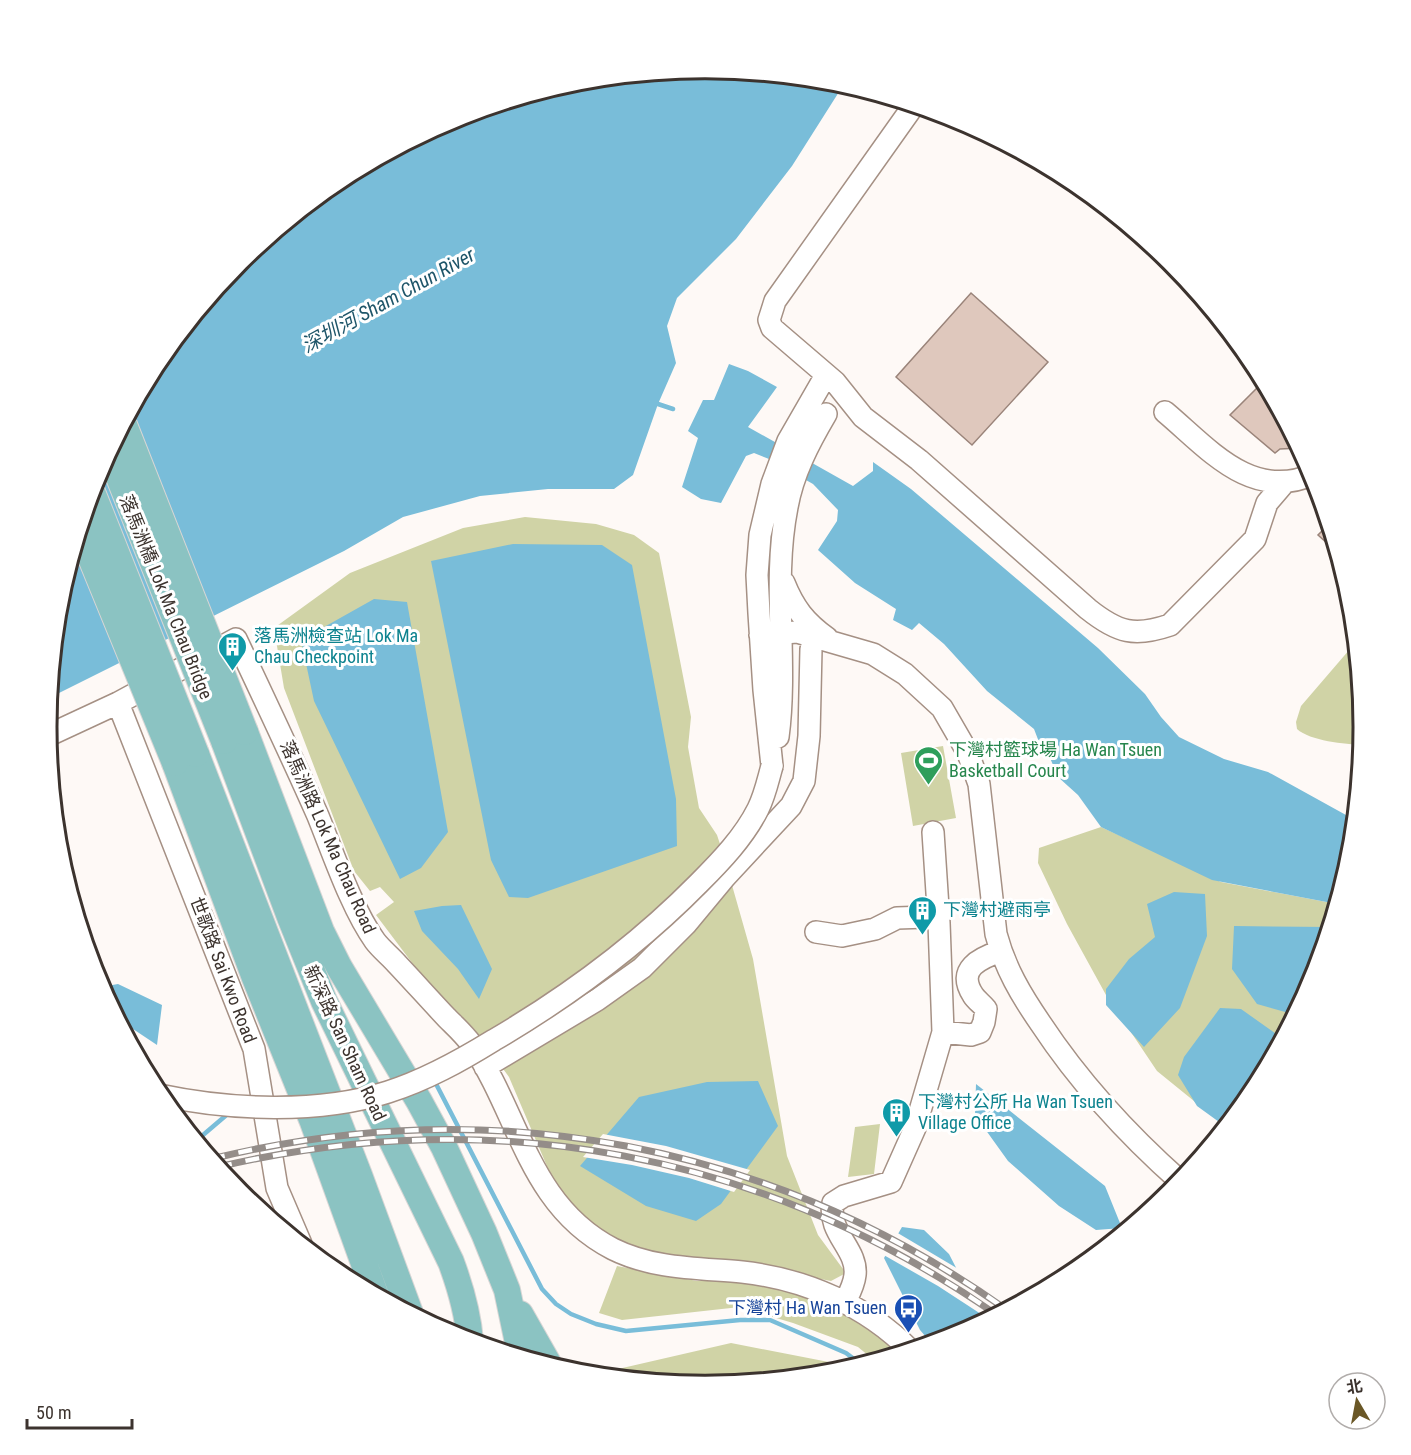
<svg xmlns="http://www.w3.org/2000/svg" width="1411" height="1455" viewBox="0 0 1411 1455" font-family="'Roboto Condensed','Noto Sans SC',sans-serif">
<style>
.green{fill:#d0d3a6}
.water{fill:#79bdd9}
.pier{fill:#fef9f6}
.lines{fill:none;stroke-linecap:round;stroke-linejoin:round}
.stream{stroke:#79bdd9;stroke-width:4.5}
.building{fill:#dfc8bd;stroke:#9a847a;stroke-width:1.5}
.minor-casing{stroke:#a59084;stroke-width:24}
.major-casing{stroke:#d8d6d5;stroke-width:28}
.minor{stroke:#fff;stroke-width:21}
.major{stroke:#8bc3c2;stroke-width:26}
.rail-casing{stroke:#948d89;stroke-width:7}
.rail{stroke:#fff;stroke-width:4.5;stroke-dasharray:14;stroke-linecap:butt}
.minor-bridge-casing{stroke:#a59084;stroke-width:24;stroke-linecap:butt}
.major-bridge-casing{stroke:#d8d6d5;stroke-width:28;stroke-linecap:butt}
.minor-bridge{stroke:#fff;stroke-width:21}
.major-bridge{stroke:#8bc3c2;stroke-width:26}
.labels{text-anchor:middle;stroke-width:6;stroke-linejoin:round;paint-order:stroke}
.street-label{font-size:18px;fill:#3c332e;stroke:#fff}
.culture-label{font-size:18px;fill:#0d838f;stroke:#fff;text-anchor:start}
.leisure-label{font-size:18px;fill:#27864d;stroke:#fff;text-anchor:start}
.transit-label{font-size:18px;fill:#164399;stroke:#fff;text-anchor:end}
.water-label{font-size:20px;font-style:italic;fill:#1e5569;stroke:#fff}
.rim{fill:none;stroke:#3c332e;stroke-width:3}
</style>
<rect width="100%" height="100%" fill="#fef9f6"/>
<path class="green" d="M525 517 596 524 634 535 659 553 691 717 688 747 699 808 717 835 722 850 753 959 787 1156 818 1235 846 1273 831 1281 753 1266 648 1256 589 1227 552 1178 509 1077 474 1029 422 976 376 915 394 902 380 887 370 891 354 871 284 688 274 628 350 573 463 528Z
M1356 642 1364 727 1363 745C1345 744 1310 741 1297 729L1296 722 1301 706Z
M943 746 956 818 913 826 901 753Z
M1101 827 1221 882 1337 904 1314 980 1253 1094 1226 1127 1157 1071 1106 995 1067 924 1038 863 1039 848Z
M880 1124 874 1174 848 1177 855 1127Z
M617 1266 697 1281H751L831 1305 885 1341 898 1355 875 1361 858 1347 793 1323 740 1307 622 1320 599 1313Z
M731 1343 839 1364 845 1371 834 1374 705 1386 592 1375Z"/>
<path class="water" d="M706 69 834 81 844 84 792 166 736 239 677 298 667 326 676 363 658 404 633 475 614 489H548L480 496 403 517 344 551 49 698 59 599 97 475 158 361 240 261 340 179 454 119 577 81Z
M729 364 748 371 777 387 748 427 853 486 873 471V462L911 489 1098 648 1145 694 1161 717 1179 737 1224 759 1268 772 1355 820 1352 856 1337 904 1212 880 1101 827 1078 795 1058 777 1048 753 1039 742 1034 729 987 691 944 644 919 623 912 630 893 620 896 609 855 583 818 550 837 521 838 510 813 484 769 459 754 453 746 456 721 503 701 499 682 487 698 438 688 431 703 400H714Z
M513 544 602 545 632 565 676 799 677 846 528 898 509 897 491 860 431 561Z
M374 599 407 602 448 832 421 868 400 879 314 701 301 640Z
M1174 892 1205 894 1207 936 1180 1008 1144 1047 1106 1005V989L1129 959 1155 937 1147 904Z
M461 905 492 969 479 999 458 969 422 931 414 911 442 906Z
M1234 926 1330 927 1314 980 1296 1015 1257 1004 1232 969Z
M118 984 162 1005 157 1045 118 1019 101 987Z
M1220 1008 1241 1009 1279 1036 1282 1040 1253 1094 1226 1127 1197 1106 1178 1075 1184 1057Z
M758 1081 778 1126 721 1204 696 1221 646 1206 580 1166 639 1097 707 1082Z
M976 1084 1105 1186 1122 1228 1096 1230 1059 1206 1008 1161 975 1115Z
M902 1227 924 1230 949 1254 984 1322 957 1336 932 1344 920 1330 884 1258Z"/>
<path class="pier" d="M603 1134 666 1146 750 1170 734 1192 689 1178 632 1165 583 1157Z
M896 1232 960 1270 984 1316 938 1286 882 1254Z"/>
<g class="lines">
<path class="stream" d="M658 404 673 409
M434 1080 542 1289 556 1304 571 1314 596 1324 626 1331 740 1320H770L846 1353 862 1365
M196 1141 230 1112"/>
</g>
<path class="building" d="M971 293 1048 362 972 445 896 377Z
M1264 381 1298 444 1300 448 1280 449 1275 453 1230 415Z
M1329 524 1331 531 1338 553 1318 535Z"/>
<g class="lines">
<defs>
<path id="minor" d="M914 105 775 301 769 320 772 328 835 382 863 417 919 460 1088 609C1118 633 1135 637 1170 625L1255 539 1267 503 1285 482
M1165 412C1208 448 1251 502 1314 474
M784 583C794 608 805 622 827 638
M760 635 797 632 873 654 905 674 942 708 968 753 979 784 996 934C1005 968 1021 995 1041 1024 1080 1083 1128 1135 1181 1182
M118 703 254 1049 277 1188 301 1244
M47 736 118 703 236 639C264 698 292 757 318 816 333 853 352 909 375 941 381 949 390 956 397 964 414 982 430 1000 447 1018 455 1026 465 1035 472 1045 520 1116 529 1206 613 1249 653 1269 698 1268 742 1272 805 1279 866 1305 911 1351
M778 737C788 661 772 583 787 507 793 473 809 443 826 414
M772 766 764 690 759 613 757 575 760 535 772 484 788 441 826 375
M816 932 842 936 875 929 897 918 927 917 939 923
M943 1032 971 1035 980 1032 984 1022 986 1009C982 1004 976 1000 973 995 956 969 980 958 1001 951
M485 1067 597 1000 642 968 686 924 725 877 791 806 804 781 809 736 811 649
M845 1302C849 1294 854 1285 855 1275 858 1249 827 1233 833 1203L844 1196 891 1182 915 1128 943 1032 939 923 933 832"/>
<path id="major" d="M245 732 321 931 339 967 419 1101 444 1147 484 1233 507 1290 521 1357
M224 741 290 917 324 1001 451 1262C461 1289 468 1313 470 1341
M196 754 359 1175 410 1313
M175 763 255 978 313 1122 375 1294
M520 1314 549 1365"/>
</defs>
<use href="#minor" class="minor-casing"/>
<use href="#major" class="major-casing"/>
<use href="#minor" class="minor"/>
<use href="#major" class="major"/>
<defs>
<path id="rail" d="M211 1159C492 1090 771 1143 1007 1310
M218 1167C494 1102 764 1153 997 1315"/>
</defs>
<use href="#rail" class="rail-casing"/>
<use href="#rail" class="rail"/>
<defs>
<path id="minor-bridge" d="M159 1095C230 1110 319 1114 388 1092 426 1080 460 1061 494 1040 569 996 638 945 699 883 721 861 744 837 758 809 765 795 768 780 772 766"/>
<path id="major-bridge" d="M124 425 245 732
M109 452 224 741
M92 492 196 754
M80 531 175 763"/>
</defs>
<use href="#minor-bridge" class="minor-bridge-casing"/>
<use href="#major-bridge" class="major-bridge-casing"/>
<use href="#minor-bridge" class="minor-bridge"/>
<use href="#major-bridge" class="major-bridge"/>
</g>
<defs>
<symbol id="building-pin" viewBox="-11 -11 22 30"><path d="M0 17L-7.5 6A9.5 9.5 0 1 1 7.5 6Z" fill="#0f9aa8" stroke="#fff"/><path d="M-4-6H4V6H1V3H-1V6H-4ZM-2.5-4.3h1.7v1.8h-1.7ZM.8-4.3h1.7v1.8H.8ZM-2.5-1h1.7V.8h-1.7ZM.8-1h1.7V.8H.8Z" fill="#fff"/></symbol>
<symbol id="stadium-pin" viewBox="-11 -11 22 30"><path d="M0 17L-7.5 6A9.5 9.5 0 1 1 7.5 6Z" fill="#2e9e5b" stroke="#fff"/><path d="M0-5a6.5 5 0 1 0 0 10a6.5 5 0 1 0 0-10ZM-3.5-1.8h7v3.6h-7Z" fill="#fff"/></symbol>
<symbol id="bus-pin" viewBox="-11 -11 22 30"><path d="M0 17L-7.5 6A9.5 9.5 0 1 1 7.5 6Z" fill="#1a4fb4" stroke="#fff"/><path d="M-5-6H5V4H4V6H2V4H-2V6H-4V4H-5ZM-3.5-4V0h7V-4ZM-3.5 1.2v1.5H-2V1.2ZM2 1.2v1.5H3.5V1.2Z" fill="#fff"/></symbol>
</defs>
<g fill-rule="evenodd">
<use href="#building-pin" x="216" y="630" width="33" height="45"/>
<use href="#stadium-pin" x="912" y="744" width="33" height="45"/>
<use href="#building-pin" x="906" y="894" width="33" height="45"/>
<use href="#building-pin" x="880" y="1096" width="33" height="45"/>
<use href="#bus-pin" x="892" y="1292" width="33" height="45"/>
</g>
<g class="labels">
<g class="street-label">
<text transform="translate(166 597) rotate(68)" y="6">落馬洲橋 Lok Ma Chau Bridge</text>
<text transform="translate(328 837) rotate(66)" y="6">落馬洲路 Lok Ma Chau Road</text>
<text transform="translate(223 970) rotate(69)" y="6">世歌路 Sai Kwo Road</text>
<text transform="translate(345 1043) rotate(65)" y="6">新深路 San Sham Road</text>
</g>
<g class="culture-label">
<text x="254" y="642">落馬洲檢查站 Lok Ma<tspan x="254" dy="21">Chau Checkpoint</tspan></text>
<text x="943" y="916">下灣村避雨亭</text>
<text x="918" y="1108">下灣村公所 Ha Wan Tsuen<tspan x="918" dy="21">Village Office</tspan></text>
</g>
<g class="leisure-label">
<text x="949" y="756">下灣村籃球場 Ha Wan Tsuen<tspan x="949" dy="21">Basketball Court</tspan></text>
</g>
<g class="transit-label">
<text x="887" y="1314">下灣村 Ha Wan Tsuen</text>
</g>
<g class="water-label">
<text transform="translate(388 300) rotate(-29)" y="7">深圳河 Sham Chun River</text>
</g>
</g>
<path d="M0 0H1411V1455H0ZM57 727a648 648 0 1 1 1296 0a648 648 0 1 1-1296 0Z" fill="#fff" fill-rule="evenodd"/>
<path class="rim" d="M57 727a648 648 0 1 1 1296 0a648 648 0 1 1-1296 0Z"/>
<g transform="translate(1357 1401) rotate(350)"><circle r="28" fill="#ffffff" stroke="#b1adab" stroke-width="1.5"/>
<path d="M0-4.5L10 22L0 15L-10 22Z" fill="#6a5726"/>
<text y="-9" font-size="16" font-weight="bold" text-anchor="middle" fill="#3c332e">北</text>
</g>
<path d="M27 1419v9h105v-9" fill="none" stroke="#3c332e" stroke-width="3"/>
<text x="36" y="1419" font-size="18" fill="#3c332e" stroke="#ffffff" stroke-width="4.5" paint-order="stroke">50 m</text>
</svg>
